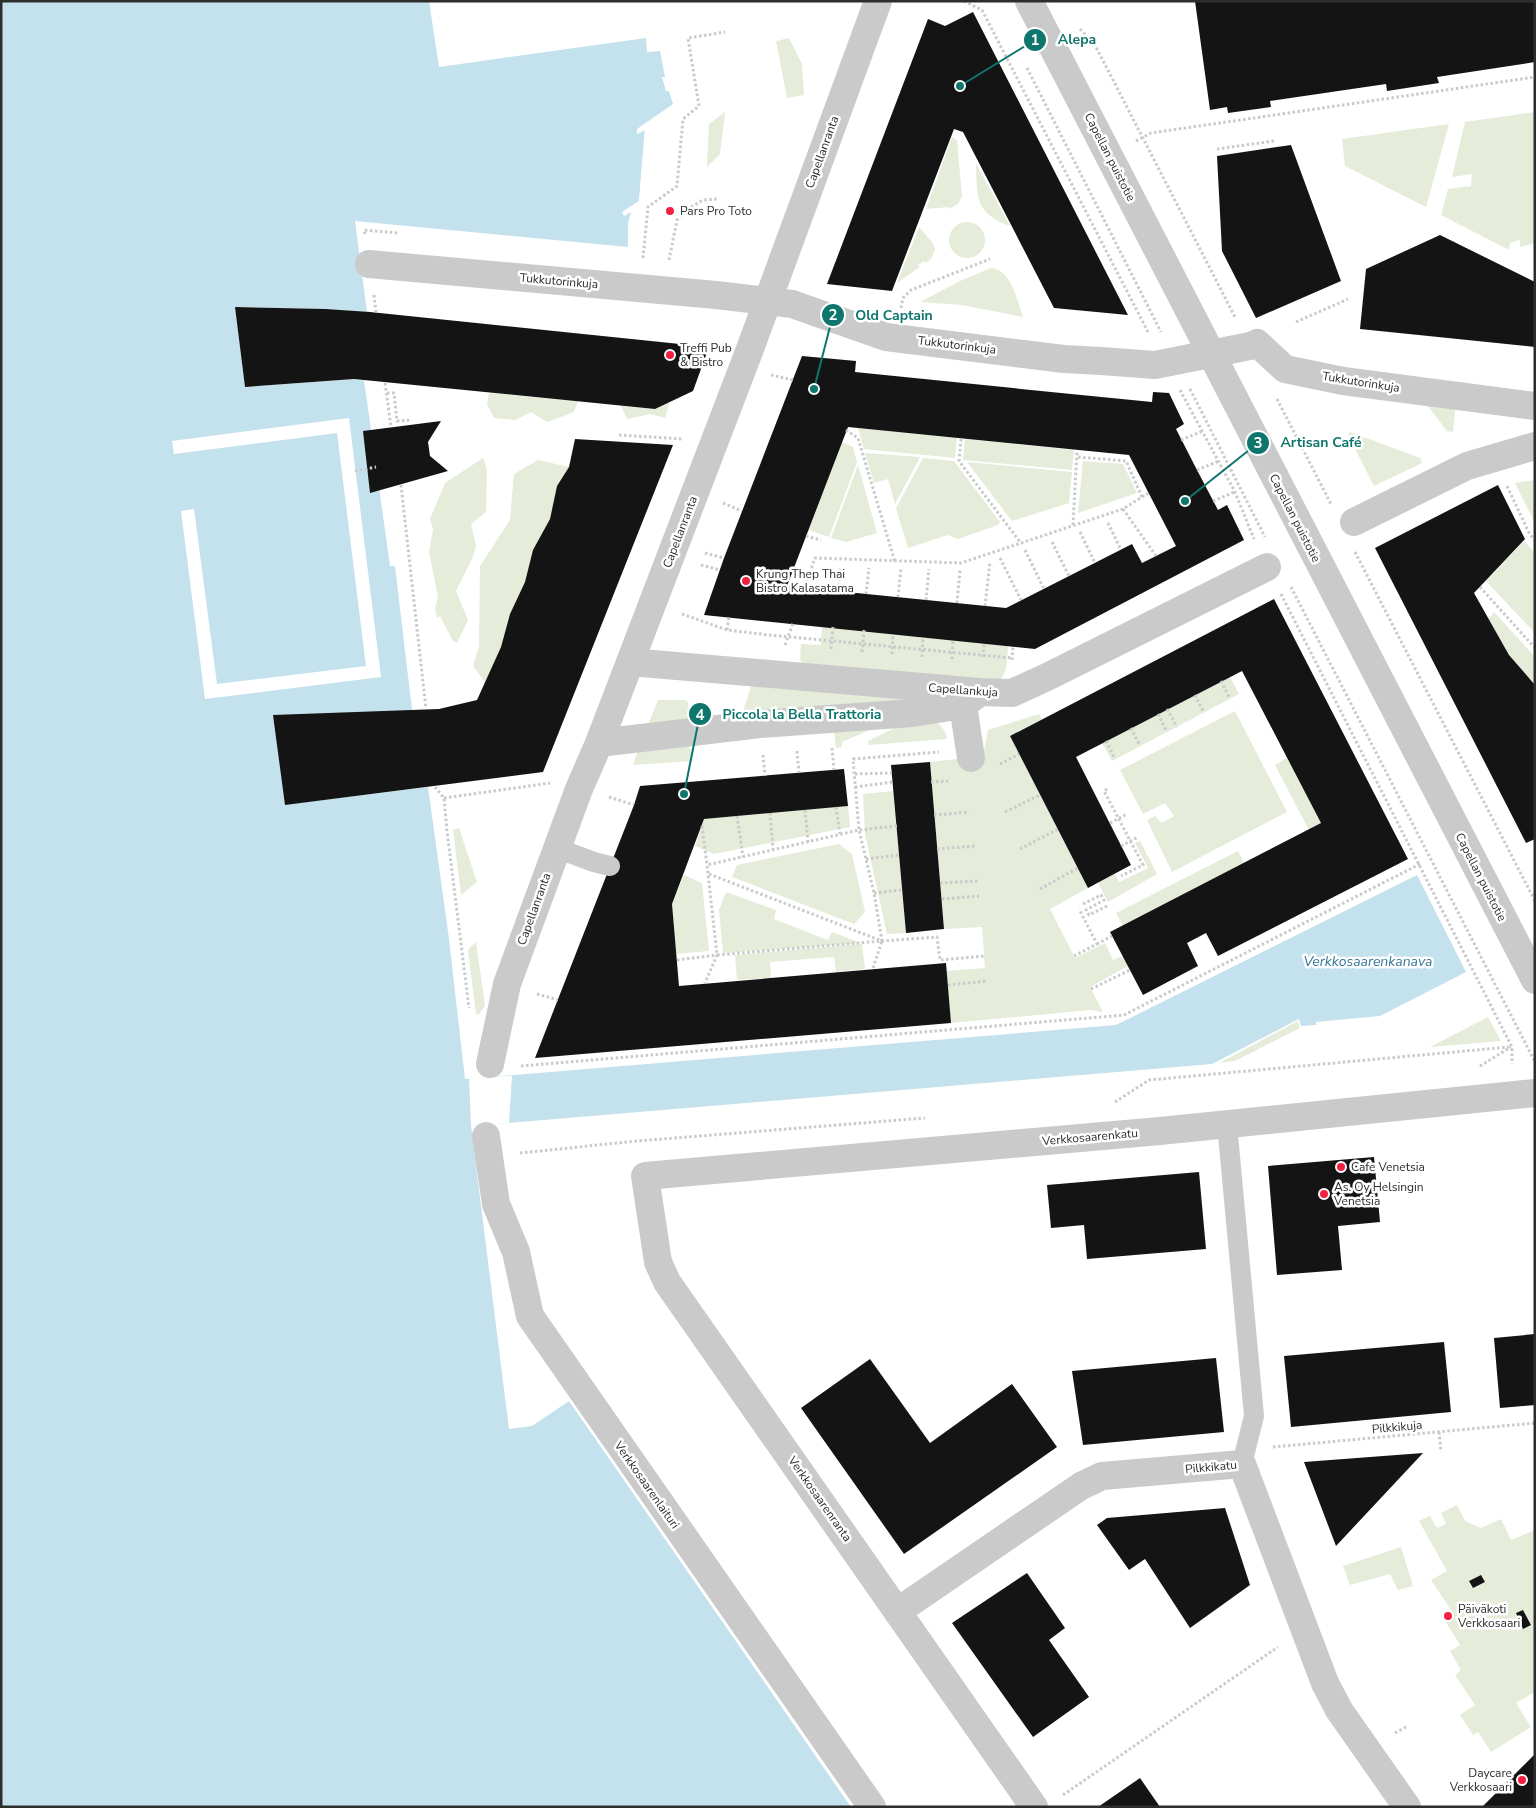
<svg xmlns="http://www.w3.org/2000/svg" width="1536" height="1808" viewBox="0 0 1536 1808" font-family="'Nunito Sans',sans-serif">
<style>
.green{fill:#e5ecd9}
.water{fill:#c4e1ee}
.pier{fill:#fff}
.building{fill:#141414;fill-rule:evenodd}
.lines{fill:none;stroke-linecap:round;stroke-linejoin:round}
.path{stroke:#cacaca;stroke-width:3;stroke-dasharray:2.5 2.5;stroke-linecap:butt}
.lane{stroke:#cacaca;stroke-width:20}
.street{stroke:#cacaca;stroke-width:28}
.poi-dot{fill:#f32140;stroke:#fff;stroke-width:2}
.labels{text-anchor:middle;stroke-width:5;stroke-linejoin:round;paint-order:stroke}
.street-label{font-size:12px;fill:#2d2d2d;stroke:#fff}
.poi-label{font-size:12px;fill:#2d2d2d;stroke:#fff;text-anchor:start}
.water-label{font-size:14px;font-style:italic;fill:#357795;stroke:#fff}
.leader{fill:none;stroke:#0f766e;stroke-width:2}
.callout-dot{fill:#0f766e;stroke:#fff;stroke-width:2}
.mark-label{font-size:15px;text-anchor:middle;font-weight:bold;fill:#fff}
.callout-label{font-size:14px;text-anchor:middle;font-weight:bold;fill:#0f766e;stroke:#fff;stroke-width:5;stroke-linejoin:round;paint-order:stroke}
</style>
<rect width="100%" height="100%" fill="#fff"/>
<path class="green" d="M789 38 802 64 804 95 787 98 776 41Z
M725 112 720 154 707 167 709 124Z
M1535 112V243L1520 247V240L1510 243 1509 250 1441 215 1448 189 1471 186 1472 174 1452 177 1465 122Z
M1449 124 1426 207 1345 166 1342 139Z
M952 137 957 140 962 196 958 204 949 209V207L926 209Z
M976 163 1010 226C974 213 977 196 976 163Z
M949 240a18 18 0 1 1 36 0a18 18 0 1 1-36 0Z
M919 227 932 242 935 249 931 259 926 263 924 261 918 265 920 267 897 283Z
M991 268C1012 270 1017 301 1023 317L962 305 920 302 960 281Z
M489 393 578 401 574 412 547 422 531 412 515 420 494 418 487 404Z
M1421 397 1456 401 1453 432 1447 431Z
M670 401 665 418 650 414 627 419 621 406 655 409Z
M858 428 957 438 955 458 864 449Z
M1350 432 1420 458 1422 463 1374 486 1348 435Z
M965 439 1074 450 1072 470 963 460Z
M842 442 853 447 857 462 829 537 809 530Z
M865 453 920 457 895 504 888 479 874 483Z
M483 458 487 469 486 512 471 524 476 546 472 559 456 591 468 620 457 643 453 641 440 616 437 618 435 609 438 597 429 552 433 530 430 519 445 483Z
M923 458 954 461 1000 522 998 525 958 539 948 535 908 548 896 508Z
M538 460 569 467 557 486 550 519 525 582 510 614 501 647 485 682 473 666 479 647 480 566 510 520 514 474Z
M1083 461 1123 464 1137 493 1078 513Z
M967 462 1072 472 1069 503 1012 521Z
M858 465 877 533 846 542 831 538Z
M1535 480V523L1515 483Z
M1524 541 1535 553V633L1486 581Z
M1494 612 1535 657V680L1532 682 1509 655 1489 619Z
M822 626 1008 646C1007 657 1008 673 999 681L803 666 800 659 801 644 821 645Z
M1230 677 1239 694 1112 761 1102 743Z
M753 685 906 694 912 702 745 718 743 711 751 686Z
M658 700H685L688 702 689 721 646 730Z
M1235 711 1287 812 1172 872 1147 820 1155 816 1162 823 1174 816 1165 803 1143 814 1120 770Z
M1039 714 1042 719 1010 736 1088 888 1050 909 1075 958 1105 943 1113 960 1123 956 1128 966 1090 987 1103 1012 1090 1010 951 1023 946 971 985 968 982 927 944 929 930 762 983 756 988 730Z
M929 716C937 723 946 728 947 739L869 745 868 741 917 717Z
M895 719 842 742V747L836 748 833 723Z
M687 744 691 750 692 761 633 765 640 745Z
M1287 758 1321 823 1309 830 1275 765Z
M893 791 906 933 887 934 865 834 863 794Z
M848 806 850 827 714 854 695 846 704 819Z
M459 828 477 882 461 895 453 830Z
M1140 841 1157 874 1108 902 1098 883 1115 874 1119 882 1148 868 1135 843Z
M839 844 852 854 865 912 854 924 732 877 737 865Z
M1238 851 1244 863 1123 926 1116 913Z
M684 875 702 883 709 951 676 954 672 904Z
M726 892 776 910 774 919 828 940 832 932 861 943 723 953 719 910Z
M476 942 485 1006 479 1014H476L468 950Z
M862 944 865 969 836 972 834 957 770 962 771 978 737 980 735 955Z
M1488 1017 1501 1041 1430 1047Z
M1298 1021 1300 1028 1235 1061 1219 1063Z
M1457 1505 1465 1521 1481 1528 1501 1519 1511 1540 1535 1530V1692L1516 1703 1531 1727 1491 1752 1478 1732 1473 1735 1460 1715 1475 1705 1455 1675 1461 1670 1450 1651 1460 1645 1444 1619 1453 1613 1431 1580 1447 1571 1419 1521 1430 1516 1437 1528 1446 1524 1441 1513Z
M1401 1547 1413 1586 1398 1590 1390 1574 1350 1585 1343 1566Z"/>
<path class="water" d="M1 1H429L439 67 646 38 647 52 660 51 665 77H662L666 91H669L673 104 637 129V134L645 130 639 201 622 212 624 216 631 212 628 223V247L355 221 367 312 326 309 235 307 245 387 354 379 364 380 390 566H395L413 718 299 803 428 787 449 939 465 1079 1116 1025 1417 875 1466 972 1380 1016 1316 1022V1025L1301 1026 1299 1019 1212 1064 471 1126 509 1429 532 1426 569 1401 851 1807H1Z"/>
<path class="pier" d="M645 127 647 130 641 199 639 201Z
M349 418 381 677 205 699 181 511 194 509 217 684 366 666 337 433 174 454 172 441Z
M512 1076 509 1123 471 1126 469 1078Z"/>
<path class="building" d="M1195 1H1535V62L1437 77 1439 83 1387 91 1386 84 1270 101 1271 107 1228 113 1227 107 1210 110Z
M973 12 1128 315 1054 308 963 132 954 129 892 291 827 284 928 19 945 26Z
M1291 145 1341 281 1256 318 1222 251 1217 156Z
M1440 235 1535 282V347L1360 329 1366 269Z
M235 307 326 309 370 312 709 347 693 391 655 409 354 379 245 387Z
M802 356 856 361 855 372 1061 393 1152 402 1153 392 1169 393 1184 424 1176 429 1197 470 1218 510 1227 505 1244 540 1035 649 704 615 724 558ZM848 427 1129 455 1176 546 1142 563 1132 544 1006 608 787 586Z
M441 421 428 442 430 456 448 471 370 493 363 431Z
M575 439 673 445 543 772 285 805 273 715 439 709 477 700 501 647 510 614 525 582 533 550 550 519 557 486 569 467Z
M1498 485 1525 539 1474 593 1509 655 1535 685V839L1526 843 1375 548Z
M1274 599 1408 859 1218 956 1206 933 1187 943 1198 966 1143 995 1110 932 1321 823 1242 671 1076 757 1131 865 1088 888 1010 736Z
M930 762 944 929 906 933 891 765Z
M844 769 848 806 704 819 672 904 679 986 946 963 951 1023 535 1058 634 805 640 786Z
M1374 1157 1380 1222 1338 1226 1342 1270 1277 1275 1268 1166Z
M1199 1172 1206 1249 1087 1259 1084 1225 1051 1228 1047 1185Z
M1535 1334V1405L1500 1408 1494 1338Z
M1444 1342 1451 1412 1291 1427 1284 1356Z
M1216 1358 1224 1432 1083 1445 1072 1371Z
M870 1359 930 1443 1012 1384 1057 1447 904 1554 801 1408Z
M1423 1453 1336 1546 1304 1462Z
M1225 1508 1250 1585 1190 1628 1145 1559 1129 1570 1097 1525 1107 1518Z
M1027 1573 1065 1628 1049 1640 1089 1697 1033 1737 952 1623Z
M1481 1575 1485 1582 1473 1588 1469 1581Z
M1523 1610 1531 1625 1523 1629 1516 1613Z
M1535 1754V1807H1482Z
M1140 1778 1160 1807H1098Z"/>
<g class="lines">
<path class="path" d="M964 1 982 10 1149 334
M1080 29 1095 45 1235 317
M1027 68 1161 332
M1136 141 1151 133 1535 77
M1217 149 1274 141
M365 234 364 230 398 233
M643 258 648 207 677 186 683 119 699 106 688 38 725 32
M669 260 677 220 691 207 703 200 718 199
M374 295 376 313
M901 308 903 298 911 290 990 259
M1296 322 1348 299
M771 375 793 380
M385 383 391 427
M1190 389 1265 537
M1180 390 1235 492 1254 539
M387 393H394L397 421 412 420
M1277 399 1331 504
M846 430 858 438 895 562
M619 435 683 439
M961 439 959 461 1020 542
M1181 440 1203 431
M1197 470 1219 461
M355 471 376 467
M401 485 426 709
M1507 486 1530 535 1535 540
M1142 497 1149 493
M1213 501 1235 492
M723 503 742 511
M1123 509 1156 556
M1108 523 1121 550
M1073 525 1077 450
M1080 532 1095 563
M806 536 821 540
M1052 542 1069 576
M1025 550 1044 589
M1355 552 1535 901
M705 553 724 558
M1000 558 1021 600
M701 565 720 570
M805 587 815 558 961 563 1123 509 1142 497 1126 461 1077 457
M1291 587 1535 1062
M1480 587 1535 648
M839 591 840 567
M866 594 869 568
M1281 594 1512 1047V1064
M898 597 901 568
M926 600 929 569
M957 603 960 570
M985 606 990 562
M682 614 727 630 769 635 1012 658
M727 630 729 617
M785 645 793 623
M831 649 833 627
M862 652 864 630
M892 654 893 634
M922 657 923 637
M983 657 984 643
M952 659 953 640
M1012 660 1013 646
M1221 681 1230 699
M1195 695 1204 713
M1167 709 1177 727
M1158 714 1167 732
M1131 728 1140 746
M1106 741 1115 759
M832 748 834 770
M797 751 799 773
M763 755 765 776
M1000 764 1019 754
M855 774 892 773
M931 782 950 781
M435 787 444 798 447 831 469 1008
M855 787 893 782
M1107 789 1104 791 1143 865 1121 876
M609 797 634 805
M444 798 550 783
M836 807 840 834
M805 810 808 842
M1005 812 1040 795
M770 813 773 849
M934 815 969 812
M737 816 743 857
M1110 823 1127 814
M702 826 707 865
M897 826 859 830 707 865 717 955 882 941 874 893 859 830 853 759 939 752
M1121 846 1138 837
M937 849 975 846
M1020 849 1058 829
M866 859 899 855
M709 874 882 941 937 937 940 960 985 956
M940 883 978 881
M1040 889 1078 868
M874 893 901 890
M942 899 979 896
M1083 904 1101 895 1104 900 1086 910 1089 915 1109 905
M1097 944 1112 936
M1074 956 1097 944 1079 909
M677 960 717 955 705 983
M873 968 882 941
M948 985 987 981
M1091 989 1130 970
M537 994 558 1000
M521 1066 1124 1015 1420 864
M1480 1066 1511 1047
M1115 1102 1149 1080 1509 1047
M520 1153 637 1141 925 1118
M1439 1432 1441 1452
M1273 1447 1535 1423
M1395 1733 1406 1727
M1063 1795 1278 1647"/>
<path class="lane" d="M556 848 594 862 610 866
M1227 1124 1254 1416 1242 1464"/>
<path class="street" d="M1029 1 1535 980
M369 264 716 295 792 304 886 337 1064 359 1101 361 1155 365 1250 346 1257 343 1285 369 1343 381 1535 406
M1354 522 1467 466 1535 446
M630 662 980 692 1012 693 1047 677 1267 567
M963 705 971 758
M599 743 760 724 912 713 963 705 975 696
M490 1064 507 984 579 789 599 743 750 349 878 1
M486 1136 496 1204 516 1252 530 1316 872 1807
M898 1611 1081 1486 1102 1476 1242 1464 1325 1683 1339 1710 1407 1807
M1034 1807 667 1282 658 1262 645 1176 1160 1131 1535 1093"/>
</g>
<g class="poi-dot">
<circle cx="670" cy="211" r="5"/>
<circle cx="670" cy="355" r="5"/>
<circle cx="746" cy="581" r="5"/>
<circle cx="1341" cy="1167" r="5"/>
<circle cx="1324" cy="1194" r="5"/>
<circle cx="1448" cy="1616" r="5"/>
<circle cx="1522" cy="1780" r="5"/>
</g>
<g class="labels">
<g class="street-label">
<text transform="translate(822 152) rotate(-70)" y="4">Capellanranta</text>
<text transform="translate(1110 157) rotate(63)" y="4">Capellan puistotie</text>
<text transform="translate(559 281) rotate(5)" y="4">Tukkutorinkuja</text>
<text transform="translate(957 345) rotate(7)" y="4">Tukkutorinkuja</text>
<text transform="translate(1361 382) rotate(9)" y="4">Tukkutorinkuja</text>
<text transform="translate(1295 518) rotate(63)" y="4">Capellan puistotie</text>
<text transform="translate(680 532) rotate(-69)" y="4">Capellanranta</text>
<text transform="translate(963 690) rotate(4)" y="4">Capellankuja</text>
<text transform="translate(1481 877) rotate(63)" y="4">Capellan puistotie</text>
<text transform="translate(534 909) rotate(-70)" y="4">Capellanranta</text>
<text transform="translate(1090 1137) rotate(-5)" y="4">Verkkosaarenkatu</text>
<text transform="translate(1397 1427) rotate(-5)" y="4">Pilkkikuja</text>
<text transform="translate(1211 1467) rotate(-5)" y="4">Pilkkikatu</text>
<text transform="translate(647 1485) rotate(55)" y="4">Verkkosaarenlaituri</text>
<text transform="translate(820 1499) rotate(55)" y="4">Verkkosaarenranta</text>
</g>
<g class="poi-label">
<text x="680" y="215">Pars Pro Toto</text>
<text x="680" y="352">Treffi Pub<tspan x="680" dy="14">&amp; Bistro</tspan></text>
<text x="756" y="578">Krung Thep Thai<tspan x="756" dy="14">Bistro Kalasatama</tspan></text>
<text x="1351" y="1171">Cafe Venetsia</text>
<text x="1334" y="1191">As. Oy Helsingin<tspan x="1334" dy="14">Venetsia</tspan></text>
<text x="1458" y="1613">Päiväkoti<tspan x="1458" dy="14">Verkkosaari</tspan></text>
<text x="1512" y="1777" text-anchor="end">Daycare<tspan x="1512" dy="14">Verkkosaari</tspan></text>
</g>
<g class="water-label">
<text x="1368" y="966">Verkkosaarenkanava</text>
</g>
</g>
<path class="leader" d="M960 86L1035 40M814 389L833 315M1185 501L1258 443M684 794L700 714"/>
<g class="callout-dot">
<circle cx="960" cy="86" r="5"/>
<circle cx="814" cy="389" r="5"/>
<circle cx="1185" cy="501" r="5"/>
<circle cx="684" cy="794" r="5"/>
<circle cx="1035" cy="40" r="12"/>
<circle cx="833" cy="315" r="12"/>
<circle cx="1258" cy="443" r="12"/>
<circle cx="700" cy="714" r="12"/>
</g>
<g class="mark-label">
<text x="1035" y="45">1</text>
<text x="833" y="320">2</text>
<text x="1258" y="448">3</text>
<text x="700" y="720">4</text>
</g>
<g class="callout-label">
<text x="1077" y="44">Alepa</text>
<text x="894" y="320">Old Captain</text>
<text x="1321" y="447">Artisan Café</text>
<text x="802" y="719">Piccola la Bella Trattoria</text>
</g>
<rect width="1536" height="1808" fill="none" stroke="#2d2d2d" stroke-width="5"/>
</svg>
